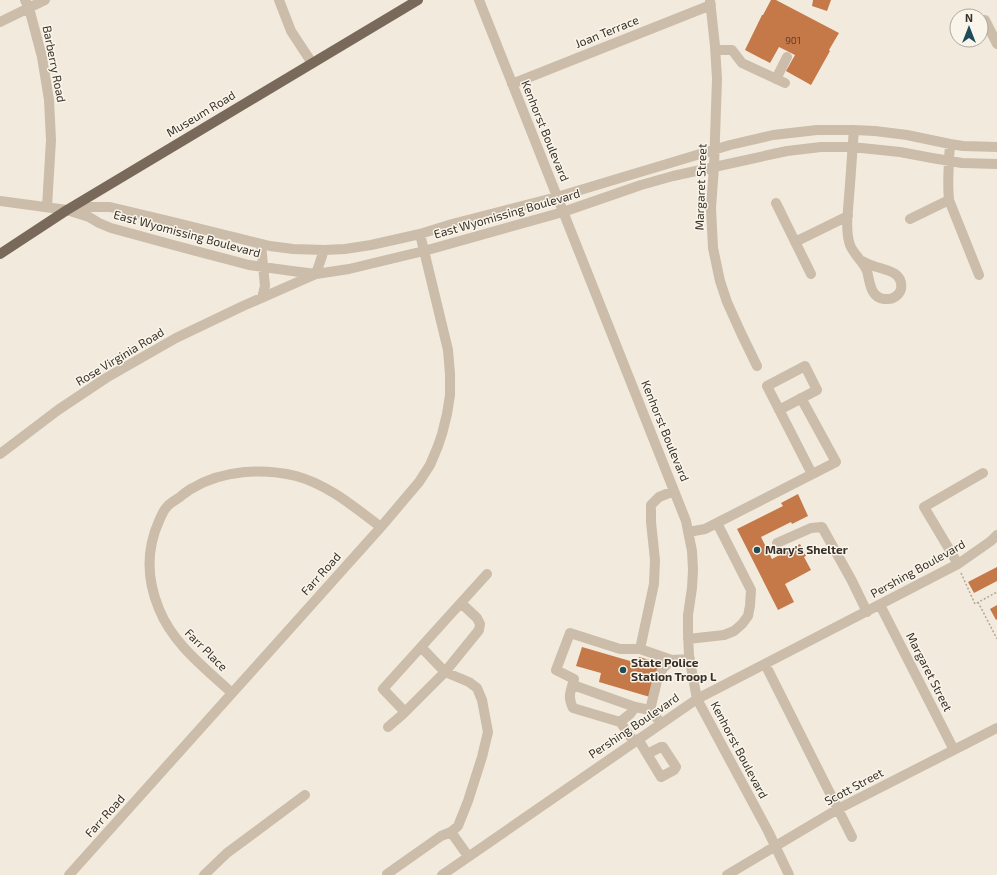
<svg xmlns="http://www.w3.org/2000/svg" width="997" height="875" viewBox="0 0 997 875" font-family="'Exo 2',sans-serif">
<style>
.building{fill:#c57848}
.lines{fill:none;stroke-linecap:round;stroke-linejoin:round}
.path{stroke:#b6a793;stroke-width:1.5;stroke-dasharray:2 2;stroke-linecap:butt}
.minor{stroke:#cbbda9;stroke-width:10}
.major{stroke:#79695a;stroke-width:10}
.poi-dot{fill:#1e4d59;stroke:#faf5ea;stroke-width:1.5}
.labels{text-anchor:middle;stroke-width:3;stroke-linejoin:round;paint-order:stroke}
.number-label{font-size:10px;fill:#5b4231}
.street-label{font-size:12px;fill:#383029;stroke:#faf5ea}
.poi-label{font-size:12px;font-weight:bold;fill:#383029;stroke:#faf5ea;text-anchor:start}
</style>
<rect width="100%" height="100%" fill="#f2ebdd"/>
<path class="building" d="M771 0H776L839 33 829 50 830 51 811 85 786 71 795 55 779 47 770 63 745 50 762 15H763Z
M813 0H831L827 11 812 6Z
M798 494 808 516 792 524 791 522 761 537 772 559 800 544 806 556 804 557 811 570 785 584 794 602 778 610 737 529 783 506 781 503Z
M997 567V581L974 593 968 582Z
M997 605V619L996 620 990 609Z
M582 647 637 663 639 657 660 663 650 697 599 682 601 673 576 666Z"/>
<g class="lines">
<path class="path" d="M961 573 975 604 997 592
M978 602 997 639"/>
<path class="minor" d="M25 0 29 8 42 57 49 100 51 140 47 207
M279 0 291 31 312 63
M479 0 686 521 692 551 693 570 692 588 688 615V633L689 656 697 699 768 831 789 875
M710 0 715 46 717 79 714 167 711 208 713 248 720 281 727 302 741 333 757 366
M985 20 997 44
M0 22 45 0
M716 50H732L742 63 785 83
M776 79 787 57
M512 84 711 5
M854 130C852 152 851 174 849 197 848 212 845 230 850 245 854 255 863 261 867 271 870 282 870 297 884 299 888 299 891 299 893 298 897 296 900 293 901 289 904 270 882 270 871 265 867 264 864 262 860 260
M950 144C949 162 947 182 949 200L979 275
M0 201 67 210 89 217 99 223 111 228 177 246 249 265 292 271 316 274 349 269 424 251 563 212 641 185 673 176 787 151 821 147H852L900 152 932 158 962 163 997 164
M776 203 811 274
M71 209 92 207H110L169 221 270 246 293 249 324 250 345 249 371 245 420 234 452 224 557 197 730 145 773 135 817 130H854L875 131 907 135 950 144 963 146 997 147
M910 219 949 200
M795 242 848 216
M261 244 265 286 262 298
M779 410 817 390 805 366 767 386 812 474
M0 454 58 410 106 378 176 338 243 306 316 274 324 250
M688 532 705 529 836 462 801 398
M777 543 811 528 822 527 852 581 867 612
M958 564 924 507 983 473
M880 605 954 750
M688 639 724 635 734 631 742 624 748 616 750 606 751 590 717 523
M421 647 445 672 479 630 480 624 477 618 461 603
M640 649 654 584 655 560 651 522V505L659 497 674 491
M765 664 852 837
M573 685 635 707 650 710
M232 693C205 668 173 644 159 609 147 580 146 550 159 521 161 517 163 511 166 508 169 503 176 500 180 497 184 494 188 490 193 488 222 470 263 468 296 476 329 485 355 508 381 527
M405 712 383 689 487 574
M620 722 630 714 635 707
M661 723 650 710 657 681 663 668 672 660
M638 739 661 777 674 770 676 767 663 747H661L647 754
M634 742 620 722 573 708C567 696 571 691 574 679L556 670 570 633 620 649H640L672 660 690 659
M451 832 468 856
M69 875 381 527 419 482 430 465 438 446 442 434 447 414 450 395V374L448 350 420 234
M204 875 227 853 305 795
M388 875 387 874 441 836 451 832 458 826 468 801 482 757 488 732 482 700 477 688 469 682 445 672 402 715 388 727
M442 875 697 699 958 564 991 541 997 535
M727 875 838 809 997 728"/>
<path class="major" d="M0 254 67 210 418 0"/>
</g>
<g class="poi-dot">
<circle cx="757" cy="550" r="4"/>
<circle cx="623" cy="670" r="4"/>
</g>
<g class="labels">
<g class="number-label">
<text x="793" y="44">901</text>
</g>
<g class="street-label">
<text transform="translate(607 32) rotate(-22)" y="4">Joan Terrace</text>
<text transform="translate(54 64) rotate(79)" y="4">Barberry Road</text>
<text transform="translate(201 114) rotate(-31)" y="4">Museum Road</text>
<text transform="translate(545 131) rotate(68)" y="4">Kenhorst Boulevard</text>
<text transform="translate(701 187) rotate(-88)" y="4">Margaret Street</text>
<text transform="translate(507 214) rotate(-16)" y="4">East Wyomissing Boulevard</text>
<text transform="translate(187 234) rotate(15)" y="4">East Wyomissing Boulevard</text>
<text transform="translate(120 357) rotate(-31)" y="4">Rose Virginia Road</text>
<text transform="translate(665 431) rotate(68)" y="4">Kenhorst Boulevard</text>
<text transform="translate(918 569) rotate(-29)" y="4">Pershing Boulevard</text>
<text transform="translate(321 574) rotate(-48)" y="4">Farr Road</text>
<text transform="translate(206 650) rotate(45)" y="4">Farr Place</text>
<text transform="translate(929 672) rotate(63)" y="4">Margaret Street</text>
<text transform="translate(634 726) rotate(-34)" y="4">Pershing Boulevard</text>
<text transform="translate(739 750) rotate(62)" y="4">Kenhorst Boulevard</text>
<text transform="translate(854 787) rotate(-28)" y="4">Scott Street</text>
<text transform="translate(105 816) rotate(-48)" y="4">Farr Road</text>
</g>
<g class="poi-label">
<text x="765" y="554">Mary's Shelter</text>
<text x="631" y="667">State Police<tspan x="631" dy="14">Station Troop L</tspan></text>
</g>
</g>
<g transform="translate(969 28)"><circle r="19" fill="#faf5ea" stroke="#aca69d"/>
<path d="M0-3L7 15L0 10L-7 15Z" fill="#1e4d59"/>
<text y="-6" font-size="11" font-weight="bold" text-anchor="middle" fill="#383029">N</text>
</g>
</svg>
